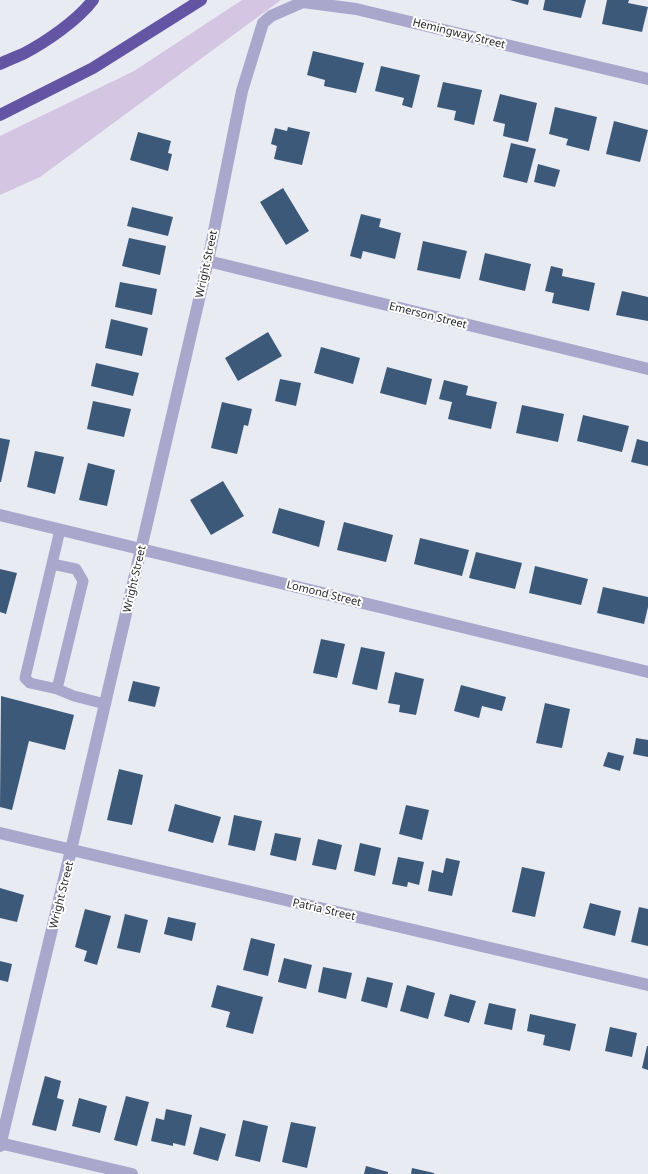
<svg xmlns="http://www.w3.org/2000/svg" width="648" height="1174" viewBox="0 0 648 1174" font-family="'Noto Sans',sans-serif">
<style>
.green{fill:#d4c5e2}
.building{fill:#3c5979}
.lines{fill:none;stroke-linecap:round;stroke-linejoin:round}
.lane{stroke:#aaa7cd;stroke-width:11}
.street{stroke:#aaa7cd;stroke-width:12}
.highway{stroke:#6355a4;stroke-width:12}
.labels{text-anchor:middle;stroke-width:4;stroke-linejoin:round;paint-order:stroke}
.street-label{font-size:11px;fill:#28292c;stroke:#fff}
</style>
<rect width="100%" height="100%" fill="#e9ebf3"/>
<path class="green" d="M242 0H281L40 177 0 195V136L134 71Z"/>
<path class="building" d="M510 0H529L528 5Z
M545 0H586L581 18 543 10Z
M607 0H629L628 3 648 7 642 32 602 24Z
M313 51 364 63 356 93 324 86 325 80 307 75Z
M381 66 420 75 412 108 402 105 404 98 375 91Z
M443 82 482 90 474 125 454 120 456 111 437 107Z
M500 94 537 103 528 142 503 136 505 124 493 121Z
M555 107 597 117 589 151 566 145 568 139 549 134Z
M614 121 648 130 640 162 606 154Z
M288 127 310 132 302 165 274 159 277 146 271 144 275 128 287 131Z
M138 132 171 141 168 153 172 154 168 171 130 160Z
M511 143 536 149 527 183 503 177Z
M538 164 560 170 555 187 534 182Z
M283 188 309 231 286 245 260 202Z
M132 207 173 217 168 236 127 226Z
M361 214 381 219 379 227 401 233 395 259 363 251 361 259 350 256Z
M129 238 166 246 160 275 122 266Z
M423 241 467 251 460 279 417 270Z
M485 253 531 264 525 291 479 280Z
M551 266 563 269 562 276 595 283 589 311 552 303 554 293 545 291Z
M120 282 157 289 152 315 115 307Z
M622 291 648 297V321L616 315Z
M111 319 148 328 142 356 105 348Z
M268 332 282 356 238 381 225 358Z
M321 347 360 358 353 384 314 373Z
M96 363 139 373 133 396 91 386Z
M387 367 432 379 426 405 380 393Z
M280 379 301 383 296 406 275 401Z
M444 380 468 386 466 395 497 402 491 429 448 419 452 402 439 399Z
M93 401 131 409 124 437 87 429Z
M222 402 252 409 248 426 244 425 237 454 211 448Z
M522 405 564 414 558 442 516 433Z
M583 415 629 426 622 452 577 441Z
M0 438 10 440 1 482H0Z
M637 439 648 442V466L631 462Z
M35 451 64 457 55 494 27 487Z
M88 463 115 470 107 506 79 500Z
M223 481 244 516 211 535 190 500Z
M279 508 325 521 319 547 272 533Z
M344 522 393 535 386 562 337 550Z
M420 538 469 550 462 576 414 564Z
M476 552 522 563 515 589 469 578Z
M535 566 588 579 581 605 529 593Z
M0 569 17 573 6 614 0 612Z
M603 587 648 597V607L644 624 597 613Z
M321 639 345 644 337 678 313 673Z
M361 647 385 652 377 690 352 684Z
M395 672 424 679 416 715 399 712 400 705 388 703Z
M133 681 160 687 155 707 128 701Z
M461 685 506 697 502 711 482 706 479 718 454 711Z
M1 696 74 715 65 750 29 741 12 810 0 807Z
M545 703 570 709 562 748 536 743Z
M636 738 648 740V757L633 754Z
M608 752 624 756 620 771 603 766Z
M119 769 143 775 132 825 107 820Z
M175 804 221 817 213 843 168 831Z
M406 805 429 810 422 840 399 834Z
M234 815 262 821 255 851 228 845Z
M275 833 301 838 296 861 270 855Z
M318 839 342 845 336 870 312 865Z
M360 843 381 848 375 876 354 871Z
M398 857 424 862 419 885 408 882 407 887 392 884Z
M446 858 460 861 452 896 428 891 432 870 443 873Z
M522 867 545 872 535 917 512 912Z
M0 888 24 895 17 922 0 918Z
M590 903 621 911 615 936 583 928Z
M639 907 648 909V946L631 942Z
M85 909 111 916 97 965 84 961 87 951 75 947Z
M125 914 148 920 140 953 117 948Z
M168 917 196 923 192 941 164 934Z
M251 938 275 944 268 976 243 970Z
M284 958 312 965 306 989 278 982Z
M0 961 12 964 8 982 0 980Z
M323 967 352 973 346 999 318 992Z
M367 977 393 983 387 1008 361 1001Z
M217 985 263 997 253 1034 226 1027 230 1012 211 1007Z
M407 985 435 993 428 1019 400 1011Z
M450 994 476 1001 469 1023 444 1016Z
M489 1003 516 1009 512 1030 484 1024Z
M530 1014 576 1024 570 1051 543 1045 545 1035 527 1031Z
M610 1027 637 1033 632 1057 605 1051Z
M647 1046H648V1070L642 1068Z
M45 1076 61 1081 57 1098 64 1100 56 1131 32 1125Z
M126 1096 149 1102 137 1146 114 1140Z
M79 1098 107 1106 100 1133 72 1126Z
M166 1109 192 1115 185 1146 173 1143V1146L151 1141 156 1118 164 1120Z
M243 1120 268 1126 260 1162 235 1156Z
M291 1122 316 1127 307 1168 282 1162Z
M200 1127 226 1134 218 1161 193 1154Z
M366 1166 388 1172V1174H364Z
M412 1168 434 1173V1174H411Z"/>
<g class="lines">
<path class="lane" d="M60 530 25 678 30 683 57 689 74 696 105 704
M52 564 76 569 83 581 57 689"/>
<path class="street" d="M208 261 648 369
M0 515 648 672
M0 833 648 985
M0 1143 132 1174
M0 1146 71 850 208 261 242 91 263 23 271 16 303 2 356 9 648 79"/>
<path class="highway" d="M0 64C8 60 16 57 23 54 46 42 78 20 93 0
M0 115 93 68 201 0"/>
</g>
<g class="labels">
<g class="street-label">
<text transform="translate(459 33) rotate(14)" y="4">Hemingway Street</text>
<text transform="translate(206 264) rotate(-78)" y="4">Wright Street</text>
<text transform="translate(428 315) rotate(14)" y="4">Emerson Street</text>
<text transform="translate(134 579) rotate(-77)" y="4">Wright Street</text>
<text transform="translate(324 593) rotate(14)" y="4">Lomond Street</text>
<text transform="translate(61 895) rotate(-76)" y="4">Wright Street</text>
<text transform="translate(324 909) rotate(13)" y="4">Patria Street</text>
</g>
</g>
</svg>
